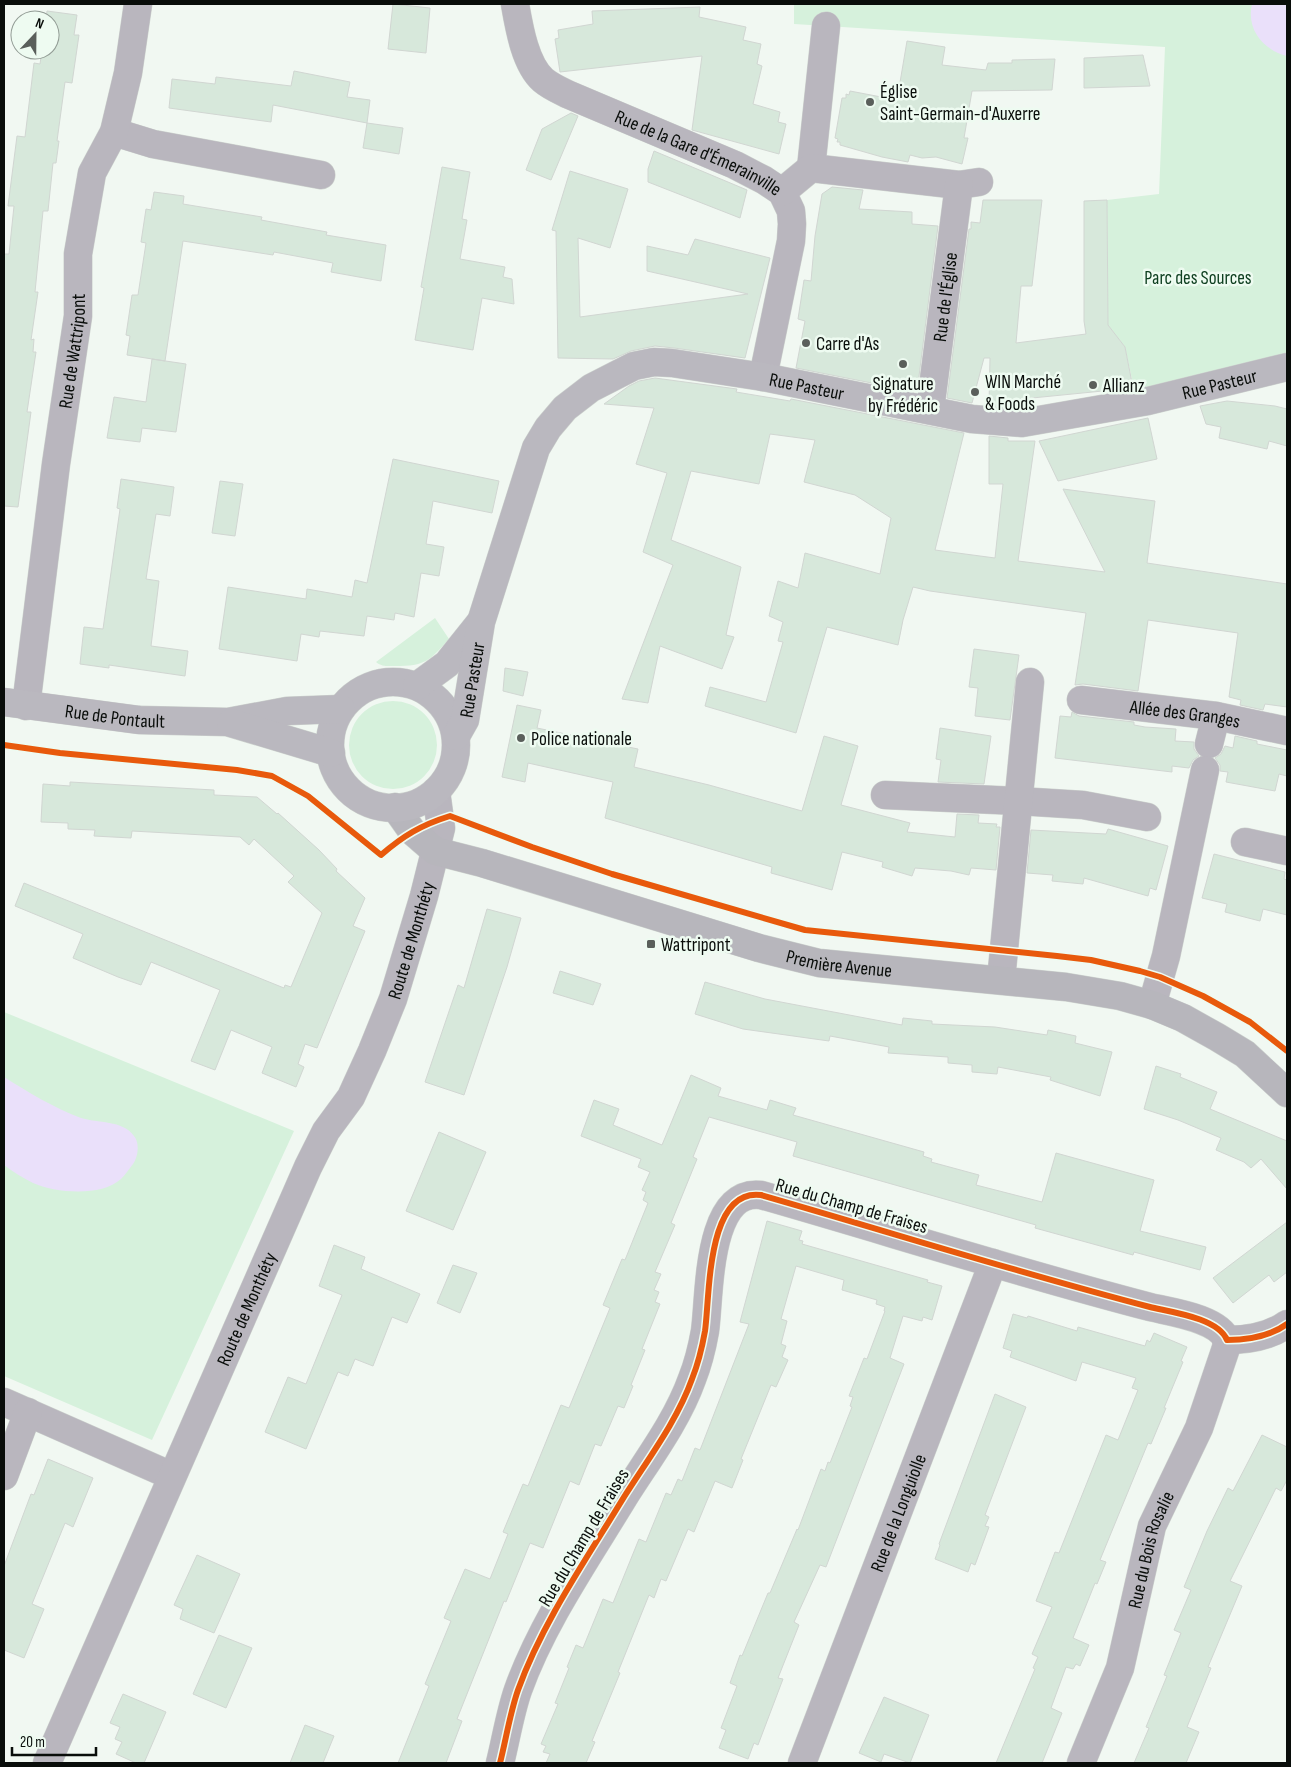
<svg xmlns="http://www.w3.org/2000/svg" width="1291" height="1767" viewBox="0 0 1291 1767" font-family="'Sofia Sans Condensed',sans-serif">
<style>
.green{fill:#d6f1dc}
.water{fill:#eae0fa}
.building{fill:#d7e8db;stroke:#d1d6d2}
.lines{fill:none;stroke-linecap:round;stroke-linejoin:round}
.minor-casing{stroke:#cdd2ce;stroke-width:29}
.secondary-casing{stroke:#cdd2ce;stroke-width:29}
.primary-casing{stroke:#cdd2ce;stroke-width:29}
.minor{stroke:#b9b6be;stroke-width:28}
.secondary{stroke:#b7b6bc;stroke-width:28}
.primary{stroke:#bab8bf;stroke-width:28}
.cycleway-casing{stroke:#eefbf1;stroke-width:9}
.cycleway{stroke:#e8590c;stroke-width:6}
.poi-dot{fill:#5a5f5b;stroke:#eefbf1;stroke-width:2}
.labels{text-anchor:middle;stroke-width:5;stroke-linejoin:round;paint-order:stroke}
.poi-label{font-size:19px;fill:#090d0a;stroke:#eefbf1;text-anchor:start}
.street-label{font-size:19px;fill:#090d0a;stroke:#eefbf1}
.park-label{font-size:19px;fill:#0f4021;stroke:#eefbf1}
</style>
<rect width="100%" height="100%" fill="#f1f8f2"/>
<path class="green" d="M794 4H1287V367L1148 401 1133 384 1125 347 1108 325 1107 200 1159 194 1165 47 794 24Z
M435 618 449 639C429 661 426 666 395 666 388 666 382 667 376 662Z
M349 745a44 44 0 1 1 88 0a44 44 0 1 1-88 0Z
M4 1012 294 1131 152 1440 4 1376Z"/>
<path class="water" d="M1252 4H1287V56C1263 50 1246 29 1252 4Z
M4 1077C28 1092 54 1108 81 1118 97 1123 123 1120 134 1136 140 1143 138 1157 133 1164 129 1169 125 1175 121 1179 101 1197 56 1193 33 1183 23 1178 13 1172 4 1165Z"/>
<path class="building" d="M393 4 430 8 426 53 388 49Z
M700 7 699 17 746 27 743 40 761 44 757 64 762 66 753 104 780 112 778 122 786 124 779 154 692 130 702 56 560 72 555 39 559 38 558 30 593 24 592 11Z
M47 11 77 15 74 35H79L72 83 65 82 57 141H59L56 163H53L48 211H43L35 292H38L31 340 34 339 33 352H36L27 412H31L18 507 4 506V254H9L14 206H8L17 136 25 137 34 63 40 64 42 50H50V20H46Z
M907 41 945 47 942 65 986 70 988 63H1012V60L1055 59 1052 90 972 91 964 138H968L962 164 936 157 922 158 910 155 908 162 882 157 840 145V142H837L838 139 835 138 842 98H846V94L849 95 850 91 897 100Z
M1143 55 1150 86 1084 88V58Z
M294 71 350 82 347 97 370 100 367 123 273 105 271 122 169 108 172 79 215 84 216 77 291 86Z
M571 113 578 116 551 180 526 170 542 129Z
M367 123 403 128 399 154 363 148Z
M654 151 747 190 740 218 648 182V169Z
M442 167 470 172 462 219 467 220 460 259 505 267 503 277 512 279 514 304 482 298 473 350 415 340 424 288 421 287Z
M570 171 628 189 610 248 578 238 580 317 748 294 647 271V246L688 255 695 239 770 258 745 358 674 348 655 346 631 351 613 359 558 358 556 231 552 230Z
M832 187 863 190 859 209 912 212V224L938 226 917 392 796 368 805 321 798 319 804 280 811 281 815 236 822 194Z
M154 192 184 196 183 204 262 217 261 220 327 232 326 235 386 245 381 281 331 272 333 263 274 252 273 255 183 241 165 361 127 355 130 336 126 335 132 295H138L146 243 141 242 146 209 151 210Z
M983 200H1042L1032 286H1021L1016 343 1086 334 1084 321V201L1107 200 1108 325 1125 347 1133 388 1012 400V406L989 405 990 358H984L972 403 947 398 969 229H971V222L980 223Z
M152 359 186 364 176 432 142 428 140 442 107 438 114 397 146 402Z
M655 378 737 389 736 392 790 401 791 399 964 433 935 550 995 558 1003 484H989V436L1008 438V441H1035L1018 561 1105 572 1063 489 1155 501 1147 563 1287 584V707L1265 704 1263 710 1240 705 1241 700 1229 697 1238 633 1148 620 1138 691 1083 684 1075 685 1086 613 930 591 913 587 903 620 898 645 827 627 796 733 705 706 710 687 766 702 783 642 778 641 783 622 769 616 778 581 798 588 805 553 880 574 891 518 855 495 804 482 815 440 770 434 759 484 691 471 671 540 741 567 726 635 734 637 722 669 660 646 648 703 622 699 673 565 643 552 667 473 636 464 654 408 604 404 629 386 639 381Z
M1227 401 1275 406 1287 409V446L1269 441 1267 449 1219 438 1221 427 1206 424 1200 406Z
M1148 418 1157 459 1058 481 1039 441Z
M393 459 499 481 492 513 433 501 426 544 444 547 439 576 421 573 414 617 395 613 394 620 367 616 364 636 320 631 319 637 301 634 297 661 219 649 228 587 306 599 307 589 352 597 355 580 367 583Z
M121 479 174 487 170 516 156 514 146 579 159 581 151 646 188 651 185 676 109 665V668L80 664 84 627 103 629 120 509 117 508Z
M220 481 243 484 235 536 212 533Z
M974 649 1019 655 1010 720 975 716 978 688 969 687Z
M505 668 528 672 523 696 503 691Z
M517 705 541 710 537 728 638 749 634 767 709 785 802 811 824 736 858 746 841 805 910 823 907 832 955 837 957 814 979 815 978 823 997 824 996 827H1000L996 870 971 868 969 875 951 871 915 868 912 876 882 867 883 862 842 852 832 890 771 873 772 867 605 818 613 782 528 763 525 782 502 777Z
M1072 712 1079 716 1134 722V725L1145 727 1176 729 1175 741 1194 742V749L1199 756 1193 760 1189 768 1172 766V772L1055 758 1060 716 1071 717Z
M940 728 991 736 984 784 938 782 941 760 936 759Z
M1235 736 1257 741V744L1287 750V776L1279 774 1275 791 1226 782 1228 772 1220 771V765L1215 758 1221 754 1225 746 1233 748Z
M70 782 214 790V795L257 797 277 814 278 813 319 850 337 869 336 871 365 898 353 926 365 931 317 1048 305 1044 298 1064 304 1067 296 1087 262 1073 272 1047 231 1030 215 1070 191 1061 220 990 151 962 141 985 118 977 73 958 83 934 15 906 24 883 284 988 285 985 291 987 322 913 288 882 294 876 254 839 249 845 240 837 132 831 131 838 94 836 95 830 68 829V823L41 822 43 784 70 786Z
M1108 829 1168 846 1156 890 1150 888 1148 896 1084 878 1083 884 1052 881 1053 875 1027 873 1031 830 1106 834Z
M1214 854 1285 872 1284 879 1287 880V915L1263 909 1260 921 1225 912 1227 904 1202 898Z
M487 909 521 918 507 967 464 1095 425 1082 458 985 464 988Z
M560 971 601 984 593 1005 553 993Z
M705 982 765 999 902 1025 903 1018 932 1021V1024L995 1027 1047 1035 1048 1030 1076 1036 1075 1043 1112 1052 1100 1096 1050 1080 1051 1077 998 1067 997 1074 972 1072V1065L948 1063V1057L888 1053 889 1047 830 1036 829 1041 743 1029 695 1014Z
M1156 1066 1181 1074 1180 1077 1217 1092 1210 1109 1287 1141V1189L1261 1159 1251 1168 1244 1162 1216 1150 1221 1138 1178 1120 1144 1109Z
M691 1075 721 1088 718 1096 767 1110 770 1100 796 1108 793 1115 924 1152 923 1156 932 1159 931 1162 979 1175 976 1185 1042 1202 1056 1153 1154 1180 1140 1231 1206 1247 1200 1270 1134 1252 1133 1255 1035 1228 1036 1225 793 1156 797 1142 709 1117 693 1157 697 1159 671 1223 675 1225 655 1272 661 1274 654 1290 659 1292 655 1302 660 1304 642 1349 645 1350 631 1385 633 1386 624 1408 618 1406 601 1446 595 1444 579 1485 570 1481 543 1548 530 1543 506 1602 504 1601 457 1719 462 1721 446 1763H398L429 1686 425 1684 451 1621 444 1618 465 1569 490 1579 508 1534 503 1532 523 1484 528 1486 561 1405 569 1408 610 1308 603 1305 622 1259 625 1260 648 1203 643 1200 646 1192 642 1190 650 1172 638 1167 641 1159 581 1136 594 1100 619 1109 613 1125 662 1145Z
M439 1132 486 1152 453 1230 406 1211Z
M767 1221 802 1231 799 1240 803 1241 802 1244 928 1280 927 1282 942 1286 932 1320 923 1317 922 1321 903 1316 890 1358 904 1364 826 1567 820 1565 794 1622 799 1625 778 1678 783 1679 758 1745 754 1743 748 1759 719 1748 726 1730 721 1728 737 1686 730 1683 740 1655 742 1656 768 1593H770L797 1529 798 1530 821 1469 825 1471 828 1462 830 1463 852 1407 850 1406 853 1397 849 1396 864 1358 867 1359 885 1311H884L885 1307 876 1304 877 1300 842 1290 844 1280 796 1266 781 1319 787 1321 781 1344 786 1346 782 1357 788 1360 776 1387 771 1385 741 1459 743 1460 732 1488 715 1481 694 1532 688 1529 666 1581 661 1579 654 1598 649 1595 618 1672 620 1673 592 1741 595 1742 586 1763H546L550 1754 543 1752 546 1746 541 1744 558 1704 555 1703 569 1668 567 1667 576 1645 583 1648 603 1599 613 1603 639 1539 646 1542 666 1493 671 1495 678 1479 682 1481 695 1448 700 1450 702 1445 749 1324 740 1322Z
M1287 1222V1272L1274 1282 1269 1275 1233 1303 1213 1278Z
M334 1245 365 1257 361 1269 420 1294 407 1323 392 1317 373 1366 355 1359 348 1376 338 1372 306 1449 265 1432 288 1377 306 1384 342 1295 319 1286Z
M453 1265 477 1273 460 1313 437 1303Z
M1013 1314 1027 1318 1028 1316 1077 1331 1078 1327 1145 1346 1147 1340 1150 1342 1154 1333 1187 1347 1181 1361 1183 1362 1164 1408H1166L1151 1444 1148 1443 1100 1560 1106 1562 1097 1584 1095 1583 1073 1638 1089 1645 1080 1666 1076 1664 1073 1669 1066 1667 1051 1708 1062 1713 1042 1763H996L1035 1669 1033 1668 1038 1657 1032 1654 1052 1607 1036 1601 1055 1552 1059 1553 1106 1435 1118 1440 1138 1390 1132 1388 1136 1378 1082 1362 1076 1381 1010 1357 1012 1351 1003 1348Z
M995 1394 1026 1407 985 1515 989 1517 985 1526 989 1527 975 1565 971 1563 968 1572 935 1559 940 1545 939 1544Z
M1262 1435 1287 1447V1480L1281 1491 1276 1488 1230 1581 1242 1586 1208 1667 1211 1668 1187 1727 1199 1732 1186 1763H1134L1149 1728 1146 1727 1167 1676 1164 1675 1181 1633 1174 1630 1191 1590 1184 1587 1207 1531 1228 1488 1233 1491Z
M48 1459 93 1478 73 1527 65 1523 32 1604 44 1609 24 1658 4 1650V1566L31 1494 34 1495Z
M197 1555 240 1574 214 1633 180 1619 183 1609 174 1605Z
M219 1635 252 1648 226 1708 193 1694Z
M123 1694 166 1712 144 1763H136L116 1754 122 1742 115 1739 120 1727 110 1723Z
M884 1697 929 1715 910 1763 884 1754 881 1762 859 1753Z
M305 1725 334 1736 323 1763H290Z"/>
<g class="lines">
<defs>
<g id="minor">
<path id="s1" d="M515 4C519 27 525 64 543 80 550 86 559 90 567 94L735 165 764 180 782 192 791 211 792 224 791 241 763 377"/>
<path d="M114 132 153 144 321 175"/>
<path d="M811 168 826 26"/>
<path d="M782 192 811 168 959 185 979 182"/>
<path id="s2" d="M930 410 959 185"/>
<path id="s3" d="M1081 700 1216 716 1287 731"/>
<path id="s4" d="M26 706 56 464 78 316V254L92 173 114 132 128 73 138 4"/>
<path d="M1209 744 1216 716"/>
<path d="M885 795 1018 801 1083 805 1147 817"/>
<path d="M1245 842 1287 851"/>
<path d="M1001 980 1030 682"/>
<path d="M1152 1005 1166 956 1205 770"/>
<path d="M4 1402 172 1476"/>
<path d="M4 1476 28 1412"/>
<path id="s5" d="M47 1763 308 1167 326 1131 351 1097 372 1051 393 999 424 896 441 828 436 791"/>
<path d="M500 1763C506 1739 510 1713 518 1690 542 1623 587 1558 624 1497 648 1459 677 1421 692 1379 698 1364 702 1348 705 1331 710 1297 706 1188 761 1195 890 1232 1019 1273 1150 1307 1171 1312 1218 1318 1227 1340 1248 1340 1269 1337 1287 1324"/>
<path id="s6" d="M802 1763 993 1263"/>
<path id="s7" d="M1081 1763 1120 1668 1152 1526 1199 1428 1226 1348 1227 1340"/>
</g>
<g id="secondary">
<path id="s8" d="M395 807 412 831 435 851 482 863 759 948 819 963 1066 987 1120 996 1152 1005 1183 1018 1217 1037 1245 1054 1287 1093"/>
</g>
<g id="primary">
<circle cx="393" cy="745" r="63"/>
<path d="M417 686 447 664 479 624"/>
<path id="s9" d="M4 702 139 720 228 722 287 711 341 709"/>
<path d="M231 723 331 753"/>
<path id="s10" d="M456 736 465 720 481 622 536 448 548 428 565 408 591 388 634 366 654 362 672 363 763 377 972 419 1022 423 1148 401 1287 367"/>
</g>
</defs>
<use href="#minor" class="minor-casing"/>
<use href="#secondary" class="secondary-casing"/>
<use href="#primary" class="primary-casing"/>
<use href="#minor" class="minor"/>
<use href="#secondary" class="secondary"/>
<use href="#primary" class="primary"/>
<defs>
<path id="cycleway" d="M4 745 60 753 237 770 272 776 308 796 381 855C403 836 421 825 450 816L532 847 612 874 805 930 1057 956 1091 960 1140 971 1160 977 1203 996 1250 1022 1287 1051
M500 1763C506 1739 510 1713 518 1690 542 1623 587 1558 624 1497 648 1459 677 1421 692 1379 698 1364 702 1348 705 1331 710 1297 706 1188 761 1195 890 1232 1019 1273 1150 1307 1171 1312 1218 1318 1227 1340 1248 1340 1269 1337 1287 1324"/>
</defs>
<use href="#cycleway" class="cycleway-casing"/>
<use href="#cycleway" class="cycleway"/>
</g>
<g class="poi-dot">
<circle cx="870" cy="102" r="5"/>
<circle cx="806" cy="343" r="5"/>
<circle cx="903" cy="364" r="5"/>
<circle cx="1093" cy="385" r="5"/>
<circle cx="975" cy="392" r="5"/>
<circle cx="521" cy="738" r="5"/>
<rect x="646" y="939" width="10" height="10" rx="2.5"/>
</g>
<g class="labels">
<g class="poi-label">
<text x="880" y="98">Église<tspan x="880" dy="22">Saint-Germain-d'Auxerre</tspan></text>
<text x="816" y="350">Carre d'As</text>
<text x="985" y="388">WIN Marché<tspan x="985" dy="22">&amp; Foods</tspan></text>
<text x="903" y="390" text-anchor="middle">Signature<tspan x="903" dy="22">by Frédéric</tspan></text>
<text x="1103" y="392">Allianz</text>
<text x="531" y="745">Police nationale</text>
<text x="661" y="951">Wattripont</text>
</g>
<g class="street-label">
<text dy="7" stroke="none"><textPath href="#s1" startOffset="254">Rue de la Gare d'Émerainville</textPath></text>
<text dy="7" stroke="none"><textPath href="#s2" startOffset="114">Rue de l'Église</textPath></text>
<text dy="7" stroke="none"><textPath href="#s4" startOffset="358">Rue de Wattripont</textPath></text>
<text dy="7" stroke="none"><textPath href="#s10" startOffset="1026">Rue Pasteur</textPath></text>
<text dy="7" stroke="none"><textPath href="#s10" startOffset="606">Rue Pasteur</textPath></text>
<text dy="7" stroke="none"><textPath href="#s10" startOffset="59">Rue Pasteur</textPath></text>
<text dy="7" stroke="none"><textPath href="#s3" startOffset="105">Allée des Granges</textPath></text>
<text dy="7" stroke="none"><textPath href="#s9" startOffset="112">Rue de Pontault</textPath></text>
<text dy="7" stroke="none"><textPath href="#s5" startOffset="901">Route de Monthéty</textPath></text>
<text dy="7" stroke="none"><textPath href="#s8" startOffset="480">Première Avenue</textPath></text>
<text transform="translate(852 1205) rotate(16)" y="7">Rue du Champ de Fraises</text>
<text dy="7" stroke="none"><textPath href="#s5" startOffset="496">Route de Monthéty</textPath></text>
<text dy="7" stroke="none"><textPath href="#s6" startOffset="268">Rue de la Longuiolle</textPath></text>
<text transform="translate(583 1537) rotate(-59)" y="7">Rue du Champ de Fraises</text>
<text dy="7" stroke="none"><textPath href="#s7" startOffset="225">Rue du Bois Rosalie</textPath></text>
</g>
<g class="park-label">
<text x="1198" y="284">Parc des Sources</text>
</g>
</g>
<rect width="1291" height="1767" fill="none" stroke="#090d0a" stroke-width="10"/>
<g transform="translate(35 35) rotate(22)"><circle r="24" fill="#eefbf1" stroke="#929c95"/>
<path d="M0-4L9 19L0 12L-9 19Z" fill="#5a5f5b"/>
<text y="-8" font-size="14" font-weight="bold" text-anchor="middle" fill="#090d0a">N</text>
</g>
<path d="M12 1747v8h84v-8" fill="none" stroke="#090d0a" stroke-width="2.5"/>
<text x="20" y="1747" font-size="15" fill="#090d0a" stroke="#eefbf1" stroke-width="4" paint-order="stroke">20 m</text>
</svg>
